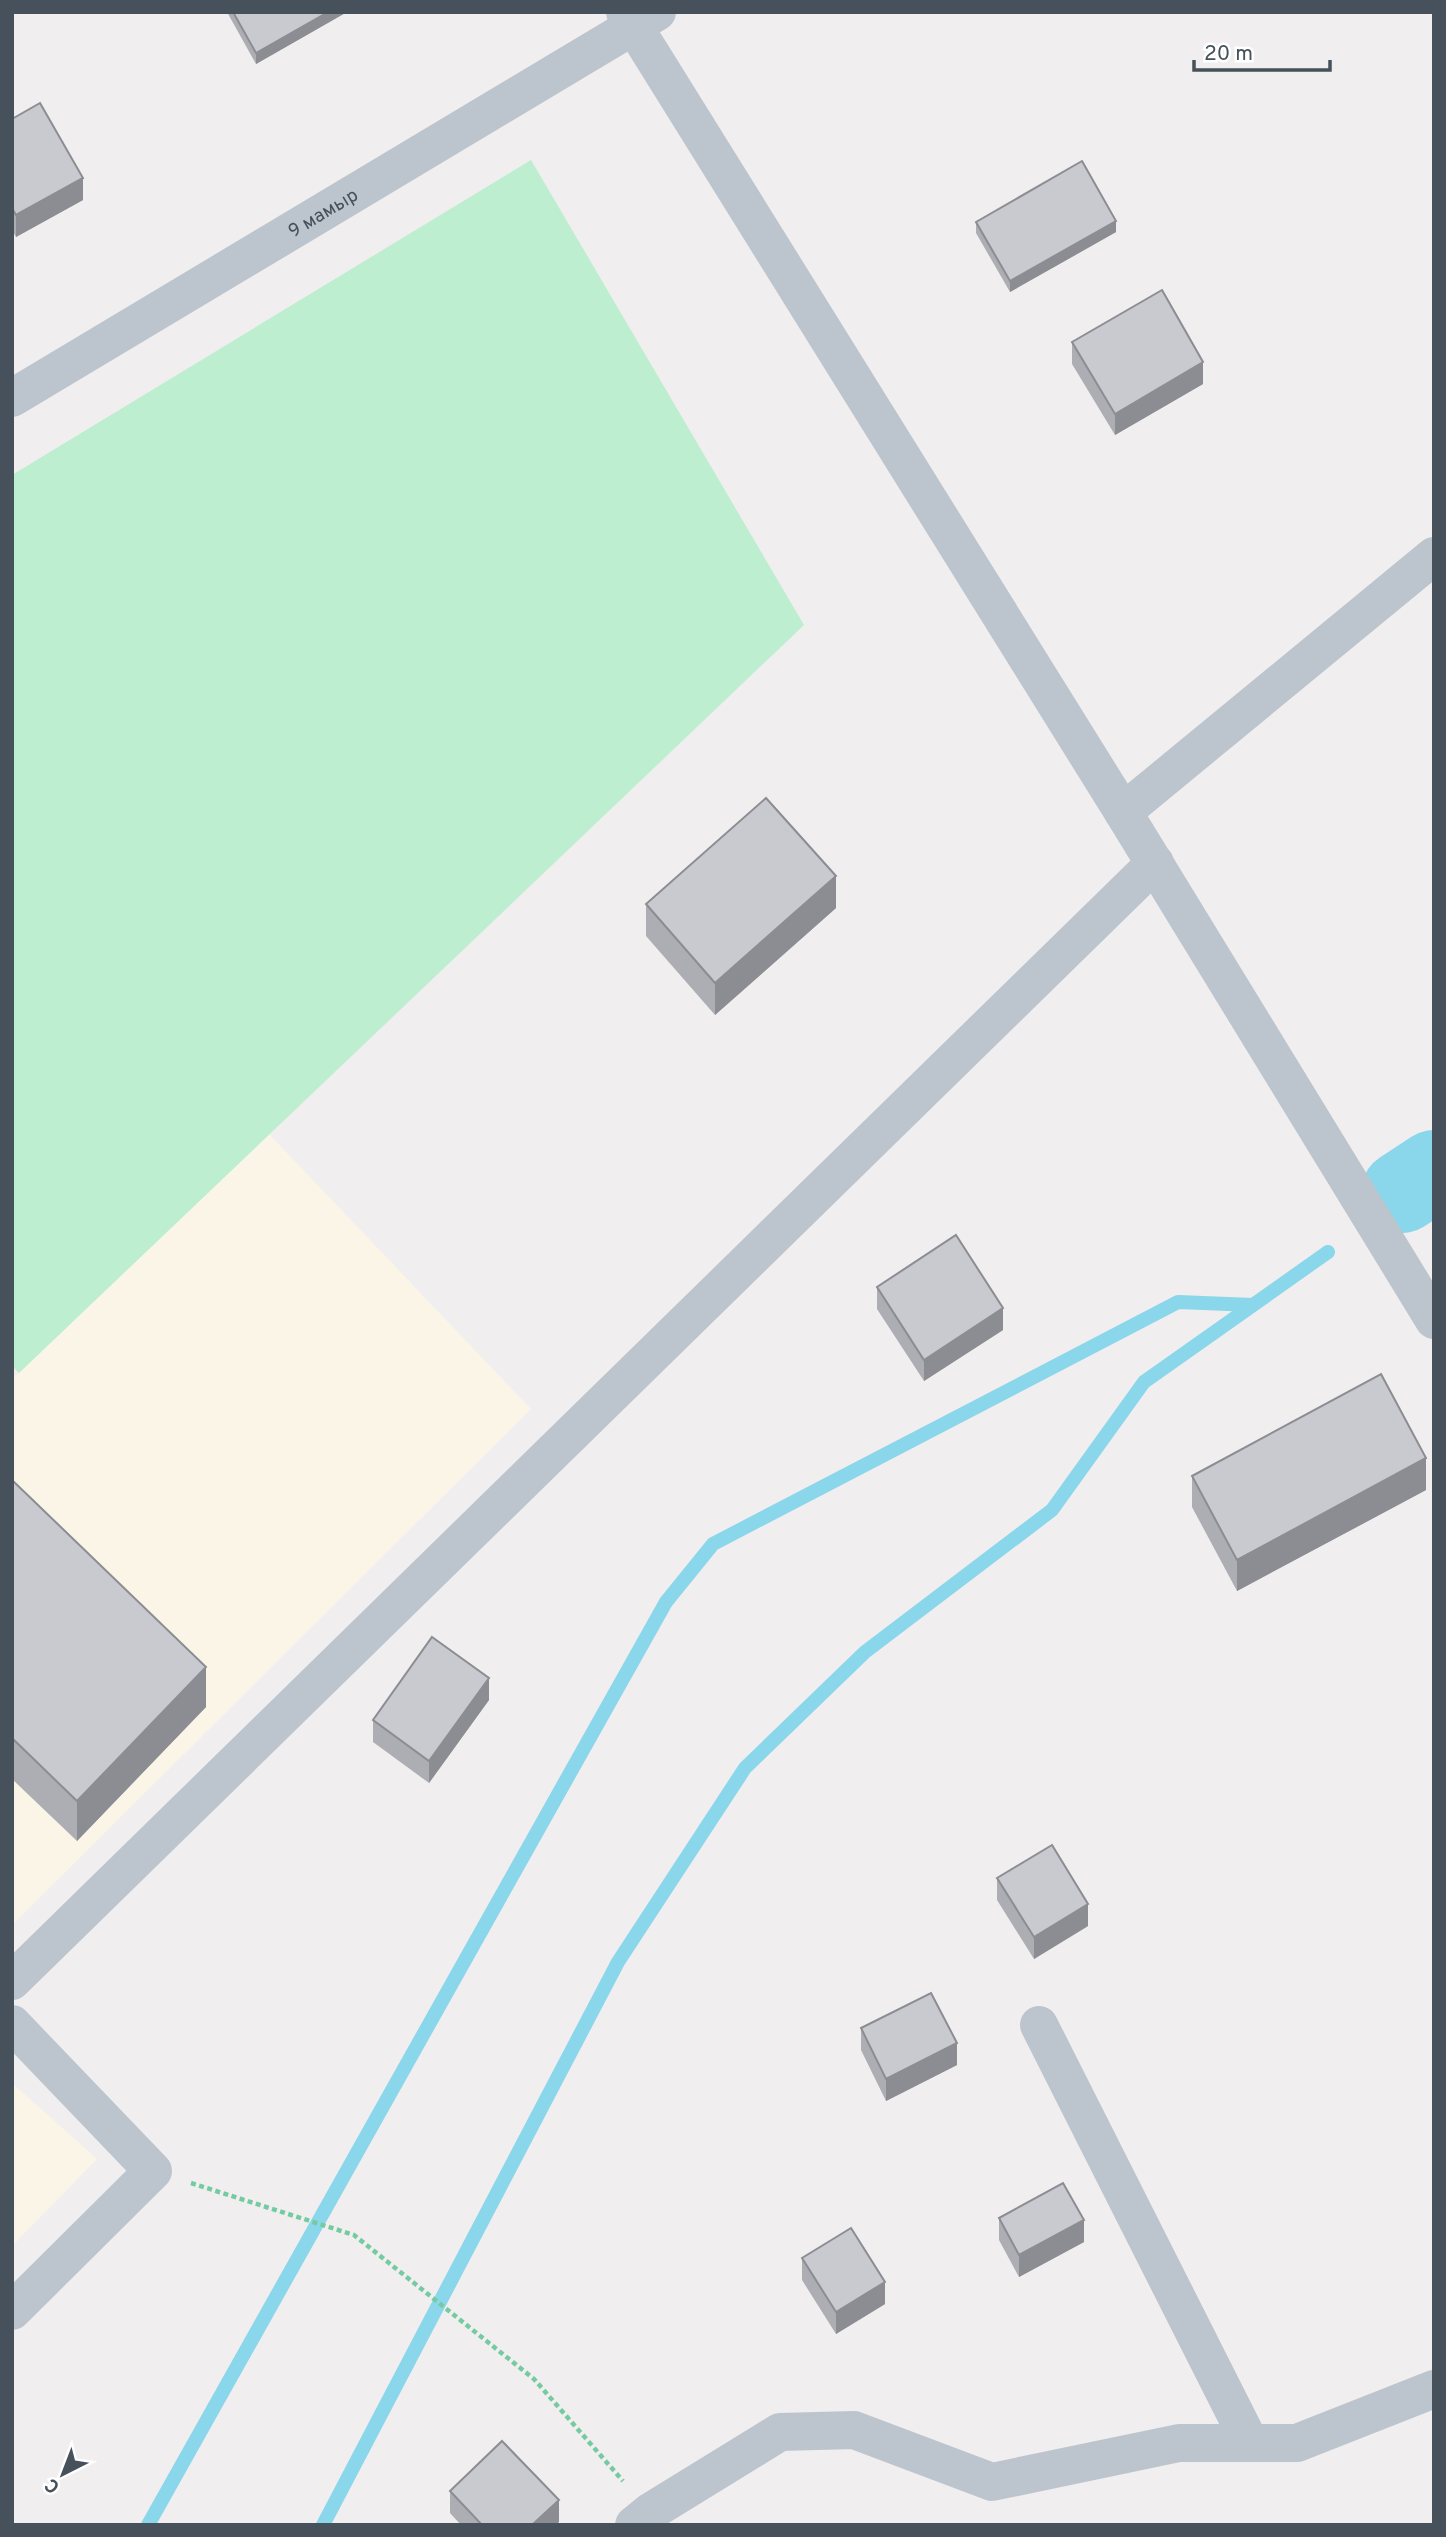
<svg xmlns="http://www.w3.org/2000/svg" width="1446" height="2537" viewBox="0 0 1446 2537" font-family="Overpass,sans-serif">
<style>
.commercial{fill:#fbf5e7}
.green{fill:#bceecf}
.lines{fill:none;stroke-linecap:round;stroke-linejoin:round}
.stream{stroke:#8ad6ea;stroke-width:14}
.river{stroke:#8ad6ea;stroke-width:82}
.path{stroke:#75cba1;stroke-width:4.5;stroke-dasharray:5 3.5;stroke-linecap:butt}
.minor{stroke:#bcc5cd;stroke-width:38}
.wall{fill:#acaeb3}
.shaded-wall{fill:#8c8d92}
.building{fill:#c8cad0;stroke:#8c8d92;stroke-width:2}
.labels{text-anchor:middle;stroke-width:7;stroke-linejoin:round;paint-order:stroke}
.street-label{font-size:19px;fill:#46515b;stroke:#fff}
</style>
<rect width="100%" height="100%" fill="#f0eeee"/>
<path class="commercial" d="M269 1134 531 1409 12 1925V1379Z
M12 2083 97 2159 12 2246Z"/>
<path class="green" d="M531 160 804 625 19 1373 12 1366V475Z"/>
<g class="lines">
<path class="stream" d="M148 2525 666 1602 713 1544 1178 1302 1253 1305
M323 2525 618 1962 745 1768 865 1652 1052 1510 1144 1382 1328 1252"/>
<path class="river" d="M1402 1192 1434 1171"/>
<path class="path" d="M191 2183 354 2235 534 2379 623 2481"/>
<g class="minor">
<path d="M625 12 1123 812 1434 1320"/>
<path id="s1" d="M12 398 657 12"/>
<path d="M1123 812 1434 556"/>
<path d="M12 1981 1155 863"/>
<path d="M12 2024 153 2171 12 2311"/>
<path d="M1039 2025 1250 2443"/>
<path d="M634 2525 650 2512 780 2432 854 2430 992 2482 1179 2443H1297L1434 2389"/>
</g>
</g>
<path class="wall" d="M227 12H347L256 64Z
M12 119 83 200 16 237 12 230Z
M976 222 1116 232 1010 292 976 233Z
M1072 342 1203 384 1115 435 1072 364Z
M646 904 836 908 715 1015 646 936Z
M877 1287 1003 1330 924 1381 877 1309Z
M1192 1476 1426 1490 1237 1591 1192 1507Z
M12 1480 206 1707 77 1841 12 1779Z
M489 1700 429 1783 373 1742V1720Z
M997 1878 1088 1926 1034 1959 997 1900Z
M861 2028 957 2065 886 2101 861 2050Z
M999 2218 1084 2242 1019 2277 999 2240Z
M802 2258 885 2304 836 2334 802 2280Z
M450 2491 559 2522 555 2525H461L450 2513Z"/>
<path class="shaded-wall" d="M328 12H347L256 64V53Z
M83 178V200L16 237V215Z
M1116 221V232L1010 292V281Z
M1203 362V384L1115 435V414Z
M836 876V908L715 1015V983Z
M1003 1308V1330L924 1381V1360Z
M1426 1458V1490L1237 1591V1560Z
M206 1667V1707L77 1841V1801Z
M489 1678V1700L429 1783V1761Z
M1088 1904V1926L1034 1959V1937Z
M957 2043V2065L886 2101V2079Z
M1084 2220V2242L1019 2277V2255Z
M885 2282V2304L836 2334V2312Z
M559 2500V2522L555 2525H532Z"/>
<path class="building" d="M233 12H328L256 53Z
M40 103 83 178 16 215 12 208V119Z
M1082 161 1116 221 1010 281 976 222Z
M1162 290 1203 362 1115 414 1072 342Z
M766 798 836 876 715 983 646 904Z
M956 1235 1003 1308 924 1360 877 1287Z
M1381 1374 1426 1458 1237 1560 1192 1476Z
M12 1480 206 1667 77 1801 12 1738Z
M432 1637 489 1678 429 1761 373 1720Z
M1052 1845 1088 1904 1034 1937 997 1878Z
M931 1993 957 2043 886 2079 861 2028Z
M1063 2183 1084 2220 1019 2255 999 2218Z
M851 2228 885 2282 836 2312 802 2258Z
M502 2441 559 2500 532 2525H482L450 2491Z"/>
<g class="labels">
<g class="street-label">
<text dy="7" stroke="none"><textPath href="#s1" startOffset="362">9 мамыр</textPath></text>
</g>
</g>
<rect width="1446" height="2537" fill="none" stroke="#46515b" stroke-width="28"/>
<g transform="translate(63 2474) rotate(222)" stroke="#ffffff" stroke-width="5" paint-order="stroke">
<path d="M0-5L12 26L0 18L-12 26Z" fill="#46515b"/>
<text y="-10" font-size="19" font-weight="bold" text-anchor="middle" fill="#46515b">С</text>
</g>
<path d="M1194 60v10h136v-10" fill="none" stroke="#46515b" stroke-width="3.5"/>
<text x="1204" y="60" font-size="21" fill="#46515b" stroke="#ffffff" stroke-width="5" paint-order="stroke">20 m</text>
</svg>
